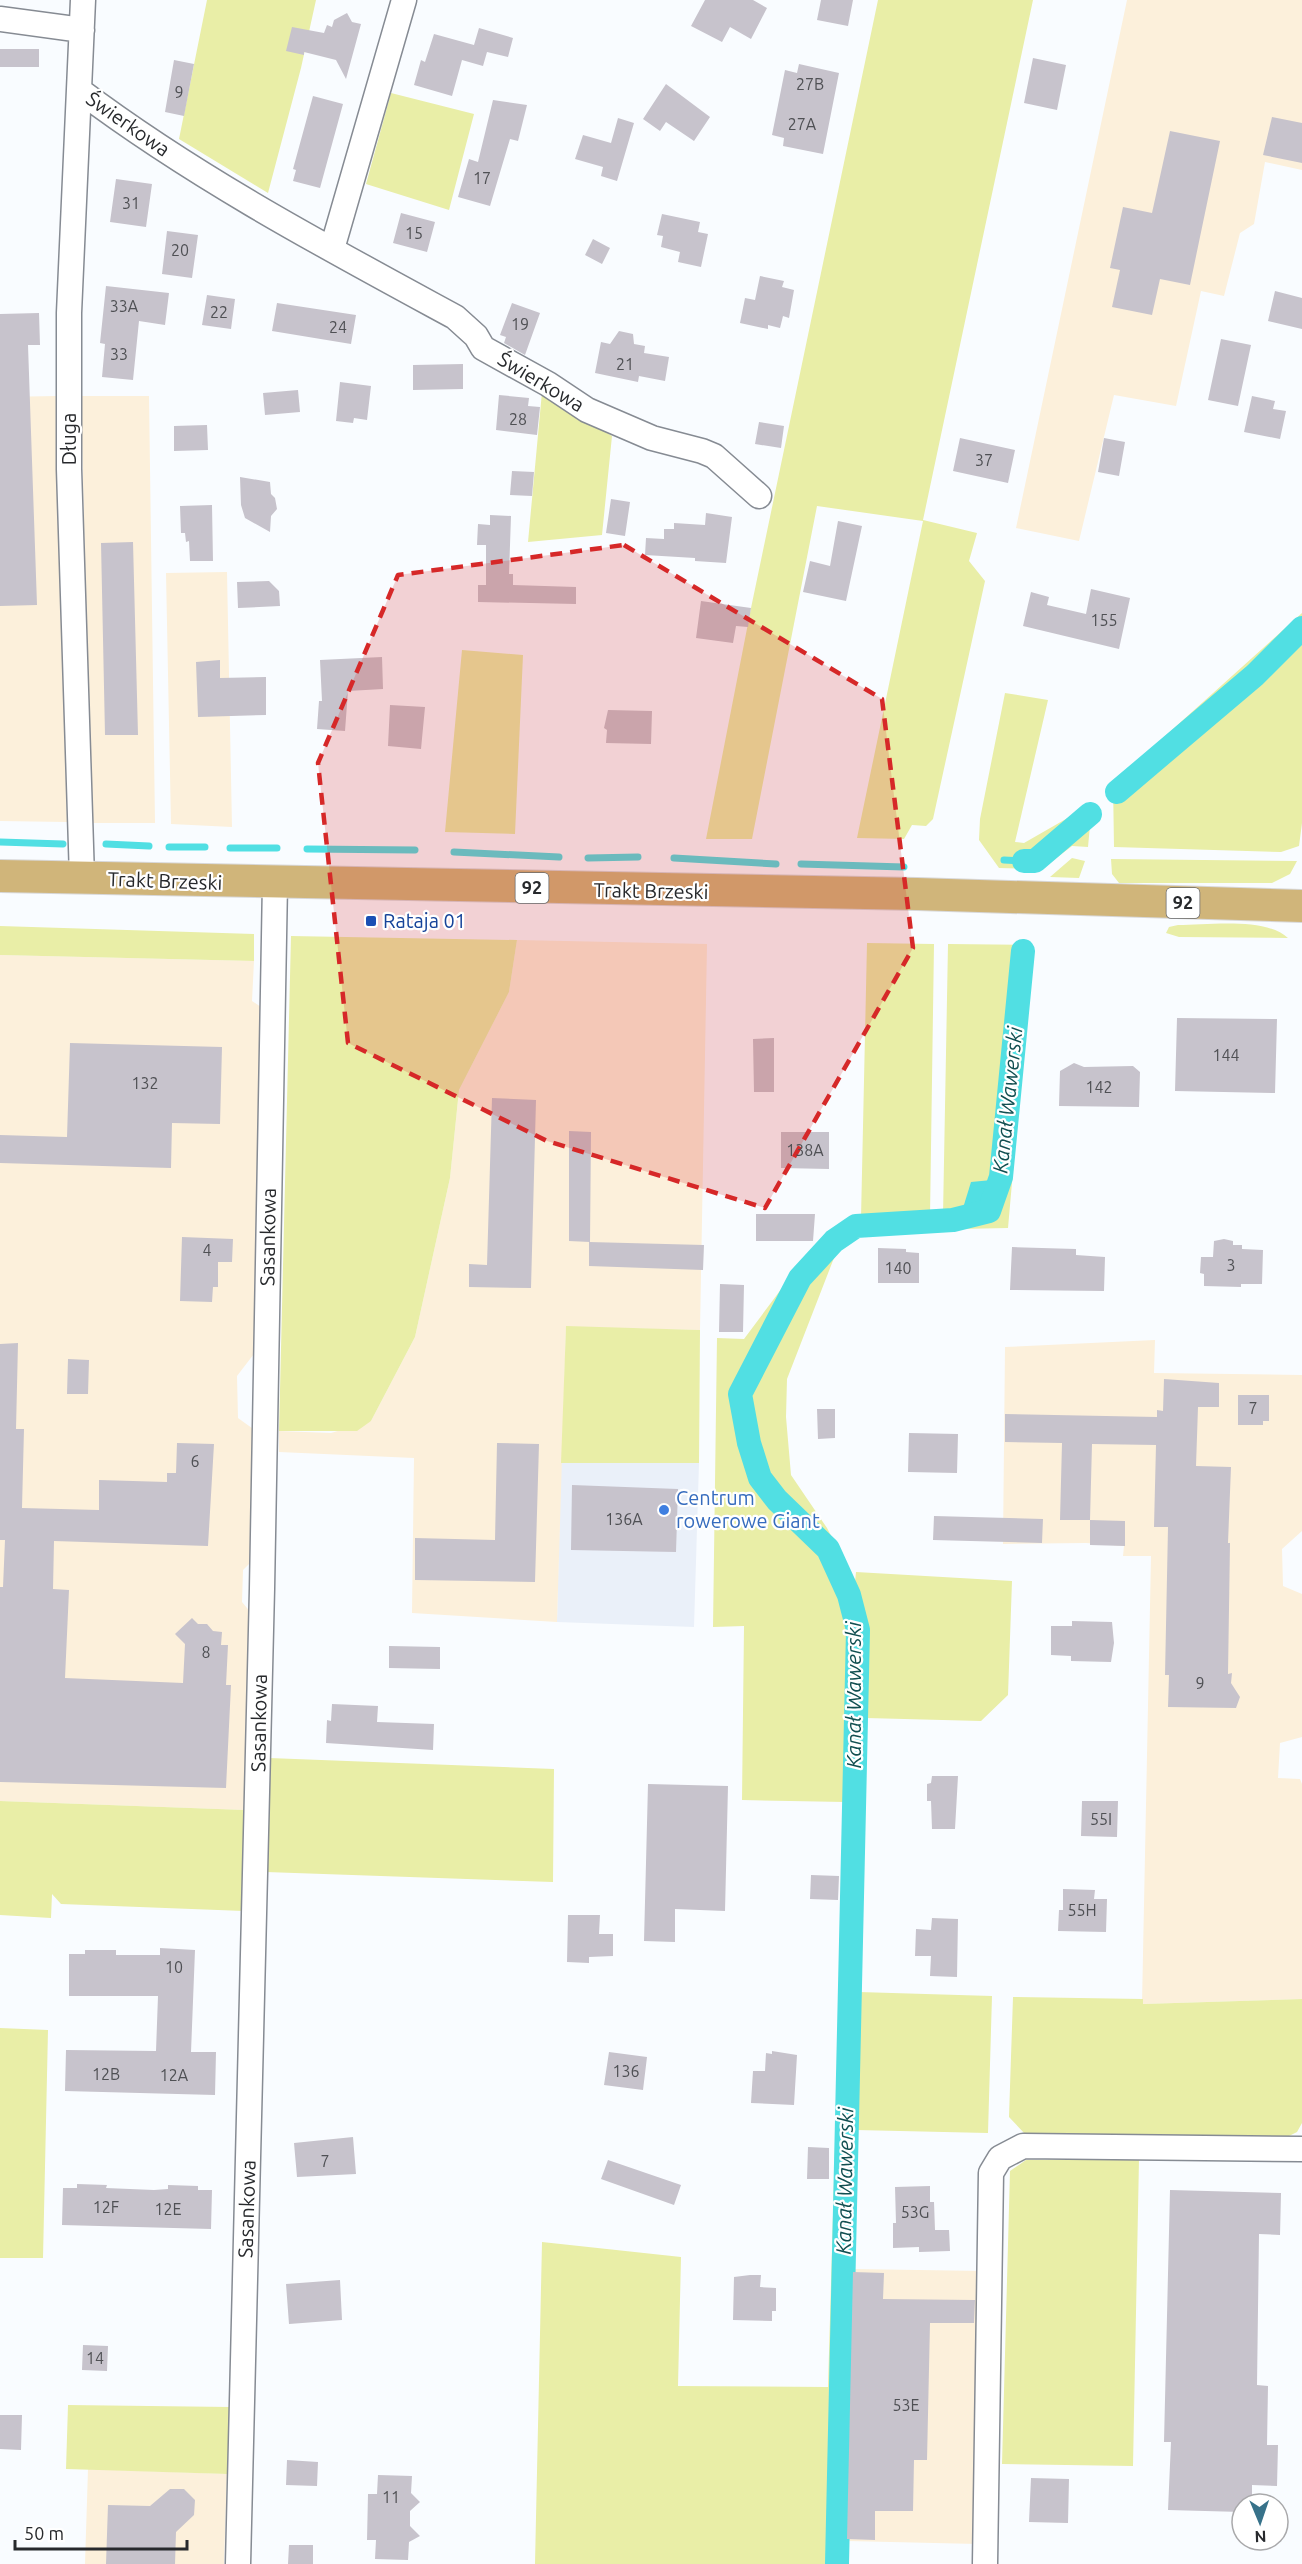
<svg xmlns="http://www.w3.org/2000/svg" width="1302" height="2564" viewBox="0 0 1302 2564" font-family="Ubuntu,sans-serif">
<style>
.built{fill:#eaf0f9}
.industrial{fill:#fcf0db}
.green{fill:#e9eea7}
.water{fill:#51dfe3}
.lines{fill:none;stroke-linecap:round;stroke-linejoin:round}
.stream{stroke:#51dfe3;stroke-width:7}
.canal{stroke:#51dfe3;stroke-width:24}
.building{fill:#c7c3cc}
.minor-casing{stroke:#868b93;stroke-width:27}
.major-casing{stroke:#d8d8d9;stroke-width:34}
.minor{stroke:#fff;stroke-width:24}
.major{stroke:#d0b57a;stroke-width:32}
.marked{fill:#d62828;fill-opacity:0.2;stroke:#d62828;stroke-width:4.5;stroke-dasharray:12 8;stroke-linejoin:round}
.transit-dot{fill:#1a4fb4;stroke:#fff;stroke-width:2}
.shop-dot{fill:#3f7fe0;stroke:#fff;stroke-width:2}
.labels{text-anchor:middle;stroke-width:4.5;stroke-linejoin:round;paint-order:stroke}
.number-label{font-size:16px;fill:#4f5054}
.shield{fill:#fff;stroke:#68696b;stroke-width:1.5}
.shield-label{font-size:18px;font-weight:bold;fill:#27292c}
.street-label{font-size:20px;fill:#27292c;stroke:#fff}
.transit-label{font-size:20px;fill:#164399;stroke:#fff;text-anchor:start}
.shop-label{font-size:20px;fill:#366cbe;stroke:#fff;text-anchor:start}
.water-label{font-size:21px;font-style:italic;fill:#114f51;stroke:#fff}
</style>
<rect width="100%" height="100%" fill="#f9fcff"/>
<path class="built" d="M561 1463H699L694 1627 557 1622Z"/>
<path class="industrial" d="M1127 0H1302V170L1265 162 1254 224 1240 233 1224 296 1201 291 1176 406 1114 395 1079 541 1016 528Z
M57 396 67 822 0 821V397Z
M81 396H149L155 823H91Z
M227 572 232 827 171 824 166 573Z
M517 940 707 944 700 1330 566 1327 557 1622 412 1613 414 1458 279 1452V1431L331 1433 371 1421 415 1337 450 1178 459 1090 509 992Z
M0 955 254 961 252 1001 264 1009 257 1350 237 1376 238 1418 256 1431 253 1560 243 1570 242 1602 252 1614 245 1810 0 1801Z
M1155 1340 1154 1373 1302 1375V1531L1282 1549 1283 1586 1302 1594V1737L1280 1743 1278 1778 1300 1779 1302 1784V1999L1142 2004 1151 1556H1123L1124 1546 1086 1543 1003 1544 1005 1347Z
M853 2269 984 2271 978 2544 847 2541Z
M88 2469 227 2474 224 2564H85Z"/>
<path class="green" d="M207 0H316L301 68 268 193 179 139Z
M878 0H1033L923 520 977 533 969 561 985 581 933 819 926 826 912 825 904 839 857 838 923 521 817 506 752 839H706L751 608Z
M391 93 474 114 449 210 366 184Z
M542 392 612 436 602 535 528 542Z
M1302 613V823L1299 846 1281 852 1114 847 1113 783Z
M462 650 523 655 515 834 445 832Z
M1005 693 1048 700 1015 842 1024 843 1092 804 1088 847 1072 846 1042 869 999 868 979 840 980 819Z
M1072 858 1085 861 1079 878 1050 877Z
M1111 859 1297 861 1290 874 1272 883H1119L1112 874Z
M1178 925C1208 925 1266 917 1288 938L1179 937 1166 933 1169 927Z
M0 926 254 934V961L0 955Z
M291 936 517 940 509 992 459 1090 450 1178 415 1337 371 1421 357 1431H279Z
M867 943 934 944 930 1216H943L948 944 1033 945 1008 1228 860 1231 839 1245 787 1379 786 1417 791 1475 827 1528 855 1582 856 1572 1012 1581 1008 1695 981 1721 866 1718 859 1992 992 1996 988 2133 856 2130 846 2564H535L542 2242 681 2257 678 2386 828 2387 845 1802 742 1800 744 1626 713 1627 717 1338 744 1339 791 1276 850 1219 861 1218Z
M566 1326 700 1330 699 1463H561Z
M269 1758 554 1769 553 1882 266 1872Z
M0 1801 245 1810 244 1911 61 1904 52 1894 51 1918 0 1915Z
M1013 1997 1143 1999V2004L1302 1999V2123L1297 2132 1285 2138 1025 2134 1009 2117Z
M0 2028 48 2030 43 2258H0Z
M1139 2159 1133 2466 1002 2464 1010 2171 1026 2160Z
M68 2405 231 2407 227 2474 66 2469Z"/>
<path class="water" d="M1002 1179 1005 1201 979 1215 963 1208 971 1182Z"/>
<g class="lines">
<path class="stream" d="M0 842 63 844
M106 844 149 846
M169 847H205
M230 848H277
M307 849 415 850
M454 852 559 857
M588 858 638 857
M674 858 776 864
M1004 860 1024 861
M801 864 904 867"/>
<path class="canal" d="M1117 792 1255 675 1302 628
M1024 861H1035L1090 814
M837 2564 858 1630 849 1595 828 1549 777 1500 760 1478 749 1443 740 1394 800 1278 834 1241 856 1226 953 1220 989 1211 1001 1177 1023 951"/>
</g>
<path class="building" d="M705 0H753L767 8 751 39 730 27 722 42 691 26Z
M821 0H853L848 26 817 20Z
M347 13 352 22 361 24 346 79 336 60 304 52V55L286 51 292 27 324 33 327 25 332 27 334 20Z
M479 28 513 38 508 57 487 52 483 66 462 60 452 96 414 85 421 60 425 62 434 34 474 45Z
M0 49H39V67H0Z
M1033 58 1066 65 1057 110 1024 103Z
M174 60 194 64 184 116 165 112Z
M799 64 839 73 823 154 783 146 784 138 772 135 785 70 797 73Z
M666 84 710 117 694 141 666 122 660 131 643 119Z
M313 96 343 104 320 188 293 181 296 170 293 169Z
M493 100 527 105 518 141 510 139 490 206 458 197 469 159 478 162Z
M1272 117 1302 123V163L1263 155Z
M618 118 634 123 617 181 601 176 603 167 575 159 583 135 611 143Z
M1170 131 1220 141 1190 285 1160 279 1152 315 1112 307 1120 270 1110 268 1123 207 1152 213Z
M116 179 152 184 146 227 110 222Z
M401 213 435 222 427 252 393 243Z
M662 214 700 222 698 232 708 234 701 267 678 262 680 252 661 247 663 236 657 235Z
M167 231 198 235 192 278 162 274Z
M593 239 610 248 602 264 585 255Z
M760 276 784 281 782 287 794 290 789 318 783 316 780 328 768 325V329L740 323 745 298 755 300Z
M106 286 169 293 165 325 139 321 133 380 102 377 105 344 100 343Z
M1275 291 1302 298V329L1268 321Z
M207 295 235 299 231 329 202 325Z
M277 303 356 315 351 344 272 331Z
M512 303 540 313 525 355 504 343 506 337 500 335Z
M39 313 40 345H28L37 605 0 606V314Z
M619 331 633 334 634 344 645 346 644 353 669 357 665 381 639 376 638 382 595 373 601 342 610 344Z
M1221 339 1251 345 1238 406 1208 400Z
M463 364V389L413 390V365Z
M340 382 371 386 367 420 354 418 353 423 336 421Z
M298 390 300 412 265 415 263 393Z
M499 395 529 398 528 406 540 407 537 435 496 430Z
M1252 396 1275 401 1273 409 1286 411 1280 439 1244 432Z
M759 422 784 426 781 448 755 444Z
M207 425 208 450 174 451V426Z
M960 438 1015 450 1008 483 953 471Z
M1104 438 1125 442 1119 476 1098 472Z
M512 471 534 472 532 496 510 495Z
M240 477 270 482 271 494 275 498 277 509 271 516 270 532 245 518 241 505Z
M611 499 630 502 625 536 606 533Z
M212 505 213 561H190L189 541 186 542 185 533H181L180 506Z
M706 513 732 517 726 563 695 561V558L645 555 646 538 664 539V529H674V523L705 525Z
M490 515 511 516 509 574H513V585L576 587V604L478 602V585H486V545H477L478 524 490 525Z
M838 521 862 526 846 601 803 592 810 561 830 566Z
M133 542 138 735H105L101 543Z
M269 581 279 591 280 606 238 608 237 582Z
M1091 589 1130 598 1119 649 1023 626 1031 592 1049 597 1047 605 1086 614Z
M701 601 751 608 748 627 736 626 733 643 696 638Z
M382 657 383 689 348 691 345 731 317 729 319 701H322L320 660Z
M220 660V678L266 677V715L198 717 196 662Z
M390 705 425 707 421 749 388 746Z
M608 710 652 711 651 744 606 743 607 730 604 728Z
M1177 1018 1277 1019 1275 1093 1175 1091Z
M774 1038V1092H754L753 1039Z
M70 1043 222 1047 220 1124 172 1123 171 1168 0 1163V1135L67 1137Z
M1074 1063 1084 1067 1133 1066 1140 1072 1139 1107 1059 1106 1060 1071Z
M492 1098 536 1100 531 1288 469 1287V1264L487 1265Z
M569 1131 591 1132 590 1242 569 1241Z
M781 1132H829V1169L781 1168Z
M756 1214H815L813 1241H756Z
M182 1237 233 1239 232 1262H218V1287H213L212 1302 180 1301Z
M1224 1239 1233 1241V1245H1242V1249L1263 1250 1262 1284H1241V1287L1204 1286V1274L1200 1273 1201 1257H1213L1214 1241Z
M589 1242 704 1245 703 1270 589 1266Z
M1012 1247 1076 1249V1255L1105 1257 1104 1291 1010 1290Z
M878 1248 906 1249V1252L919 1253V1283H878Z
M720 1284 744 1285 743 1332H719Z
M18 1343 16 1429H24L22 1508 99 1510V1480L167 1482V1473H176L177 1443 214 1444 208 1546 54 1541 53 1589 69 1590 65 1678 183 1683 185 1644 175 1634 192 1618 198 1624H207L213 1631 222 1632 221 1645H228L226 1685H231L226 1788 0 1782V1587H3L5 1540H0V1344Z
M68 1359 89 1360 88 1394H67Z
M1164 1379 1219 1383V1407H1198L1196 1466 1231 1467 1228 1543H1230L1228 1674 1232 1673 1231 1683 1240 1697 1236 1708 1168 1707 1169 1675H1165L1168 1527H1154L1156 1445 1092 1444 1090 1520H1060L1062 1443 1005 1442V1414L1157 1417V1410L1163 1411Z
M1238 1395H1269V1421H1263V1425H1238Z
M817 1409H835V1438L818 1439Z
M909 1433 958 1434 957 1473 908 1472Z
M497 1443 539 1444 535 1582 415 1580V1538L495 1540Z
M572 1485 678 1489 676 1552 571 1550Z
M934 1516 1043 1519 1042 1543 933 1540Z
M1090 1520 1125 1521V1546L1090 1545Z
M1072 1621 1112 1622 1114 1643 1111 1662 1071 1661V1656L1051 1655V1626H1072Z
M389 1646 440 1647V1669L389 1668Z
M332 1704 378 1706 377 1722 434 1724 433 1750 326 1743 327 1720 331 1721Z
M932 1776H958L955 1829H932L931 1801H927V1784L931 1783Z
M648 1784 728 1786 725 1911 675 1909V1942L644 1941Z
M1082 1801H1118L1117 1837 1081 1836Z
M811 1875 839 1876 838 1900 810 1899Z
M1063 1889 1095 1890 1094 1899H1107L1106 1932 1058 1931 1059 1910H1063Z
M568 1915H600L599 1934H613V1956L589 1957V1963L567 1962Z
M932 1918 958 1919 957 1977 930 1976 931 1956H915L916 1929 931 1930Z
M160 1948 195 1950 191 2052H216L215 2095 65 2091 66 2050 156 2051 158 1996H69V1954H85V1950H116V1955H160Z
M772 2051 797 2055 794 2105 751 2103 753 2071H765L766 2053 772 2054Z
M609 2052 647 2057 643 2090 604 2085Z
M353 2137 356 2174 297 2177 294 2143Z
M808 2147 829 2148V2179H807Z
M608 2160 681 2185 674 2205 601 2179Z
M77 2184 107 2185 106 2188 154 2190 168 2189V2185L198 2186V2190H212L211 2229 62 2225 63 2188H77Z
M930 2186V2202H934L935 2230H949L950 2251 919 2252V2247L893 2248V2223H896L895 2187Z
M1170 2190 1281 2193 1280 2235 1259 2234 1257 2385 1268 2386 1267 2445H1278L1277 2486 1252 2485V2504H1242V2512L1168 2510 1171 2442H1164Z
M853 2272 884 2273 883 2299 975 2300 974 2323H930L927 2460H914L913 2511H875V2540L847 2539Z
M750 2275H761L760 2287 776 2288V2311H772V2321L733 2320 734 2277Z
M340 2280 342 2320 289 2324 286 2284Z
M83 2345 108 2346 107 2371 82 2370Z
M0 2415H22L21 2450 0 2449Z
M287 2460 318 2462 317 2486 286 2485Z
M378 2475 412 2476 411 2493 420 2502 410 2511V2526L420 2536 409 2542 408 2560 375 2559 376 2540H367L368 2494H377Z
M1031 2478 1069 2479 1068 2523 1029 2522Z
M170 2489H184L195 2500 194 2515 176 2532 175 2564H106L108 2505 150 2506Z
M289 2545H313V2564H288Z"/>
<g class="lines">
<defs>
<path id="minor" d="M0 19 82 30
M79 90C196 178 326 247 455 317L476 336 483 348 548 384 587 410 652 438 702 451 714 456 759 496
M332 249 404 0
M82 878 69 469V313L83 0
M238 2564 262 1589 275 883
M985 2564 991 2173 1000 2158 1023 2146 1302 2149"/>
<path id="major" d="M0 876 917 894 1302 906"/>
</defs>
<use href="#minor" class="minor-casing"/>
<use href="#major" class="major-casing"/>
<use href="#minor" class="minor"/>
<use href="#major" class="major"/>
</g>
<path class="marked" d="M624 545 882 699 913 948 765 1208 547 1141 348 1043 318 763 398 575Z"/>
<rect class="transit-dot" x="365" y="915" width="12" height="12" rx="3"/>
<circle class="shop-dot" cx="664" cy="1510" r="6"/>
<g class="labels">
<g class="number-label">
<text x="810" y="90">27B</text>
<text x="179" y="98">9</text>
<text x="802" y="130">27A</text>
<text x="482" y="184">17</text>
<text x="131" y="209">31</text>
<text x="414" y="239">15</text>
<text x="180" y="256">20</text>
<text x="124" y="312">33A</text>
<text x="219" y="318">22</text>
<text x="520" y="330">19</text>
<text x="338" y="333">24</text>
<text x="119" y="360">33</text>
<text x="625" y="370">21</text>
<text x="518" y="425">28</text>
<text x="984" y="466">37</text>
<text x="1104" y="626">155</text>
<text x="1226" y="1061">144</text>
<text x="145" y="1089">132</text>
<text x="1099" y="1093">142</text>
<text x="805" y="1156">138A</text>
<text x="207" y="1256">4</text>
<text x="1231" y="1271">3</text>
<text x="898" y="1274">140</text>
<text x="1253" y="1414">7</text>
<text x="195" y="1467">6</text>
<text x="624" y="1525">136A</text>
<text x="206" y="1658">8</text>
<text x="1200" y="1689">9</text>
<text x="1101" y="1825">55I</text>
<text x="1082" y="1916">55H</text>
<text x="174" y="1973">10</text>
<text x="626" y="2077">136</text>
<text x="106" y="2080">12B</text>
<text x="174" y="2081">12A</text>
<text x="325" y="2167">7</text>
<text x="106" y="2213">12F</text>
<text x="168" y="2215">12E</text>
<text x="915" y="2218">53G</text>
<text x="95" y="2364">14</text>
<text x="906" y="2411">53E</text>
<text x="391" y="2503">11</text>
</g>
<g class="shield">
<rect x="515.5" y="873" width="33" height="30" rx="4.5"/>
<rect x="1166.5" y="888" width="33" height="30" rx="4.5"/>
</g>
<g class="shield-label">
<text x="532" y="894">92</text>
<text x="1183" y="909">92</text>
</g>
<g class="street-label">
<text transform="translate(128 124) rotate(35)" y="7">Świerkowa</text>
<text transform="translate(541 382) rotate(31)" y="7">Świerkowa</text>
<text transform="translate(69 439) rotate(-90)" y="7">Długa</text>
<text transform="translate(165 881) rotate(2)" y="7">Trakt Brzeski</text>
<text transform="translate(651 891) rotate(1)" y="7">Trakt Brzeski</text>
<text transform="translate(268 1237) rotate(-89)" y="7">Sasankowa</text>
<text transform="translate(259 1723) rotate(-89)" y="7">Sasankowa</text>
<text transform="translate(247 2209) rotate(-88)" y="7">Sasankowa</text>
</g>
<g class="transit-label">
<text x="383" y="928">Rataja 01</text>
</g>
<g class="shop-label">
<text x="676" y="1505">Centrum<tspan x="676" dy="23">rowerowe Giant</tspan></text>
</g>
<g class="water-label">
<text transform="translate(1008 1100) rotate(-84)" y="7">Kanał Wawerski</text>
<text transform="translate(854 1695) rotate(-90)" y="7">Kanał Wawerski</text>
<text transform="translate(845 2181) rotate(-89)" y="7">Kanał Wawerski</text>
</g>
</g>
<g transform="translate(1260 2522) rotate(178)"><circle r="28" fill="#ffffff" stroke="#a9a9ab" stroke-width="1.5"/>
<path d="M0-4.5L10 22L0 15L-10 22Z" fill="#37728a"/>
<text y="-9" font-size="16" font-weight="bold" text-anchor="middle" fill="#27292c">N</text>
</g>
<path d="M15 2540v9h172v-9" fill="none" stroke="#27292c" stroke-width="3"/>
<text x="24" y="2540" font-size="18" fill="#27292c" stroke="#ffffff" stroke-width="4.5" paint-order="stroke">50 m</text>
</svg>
